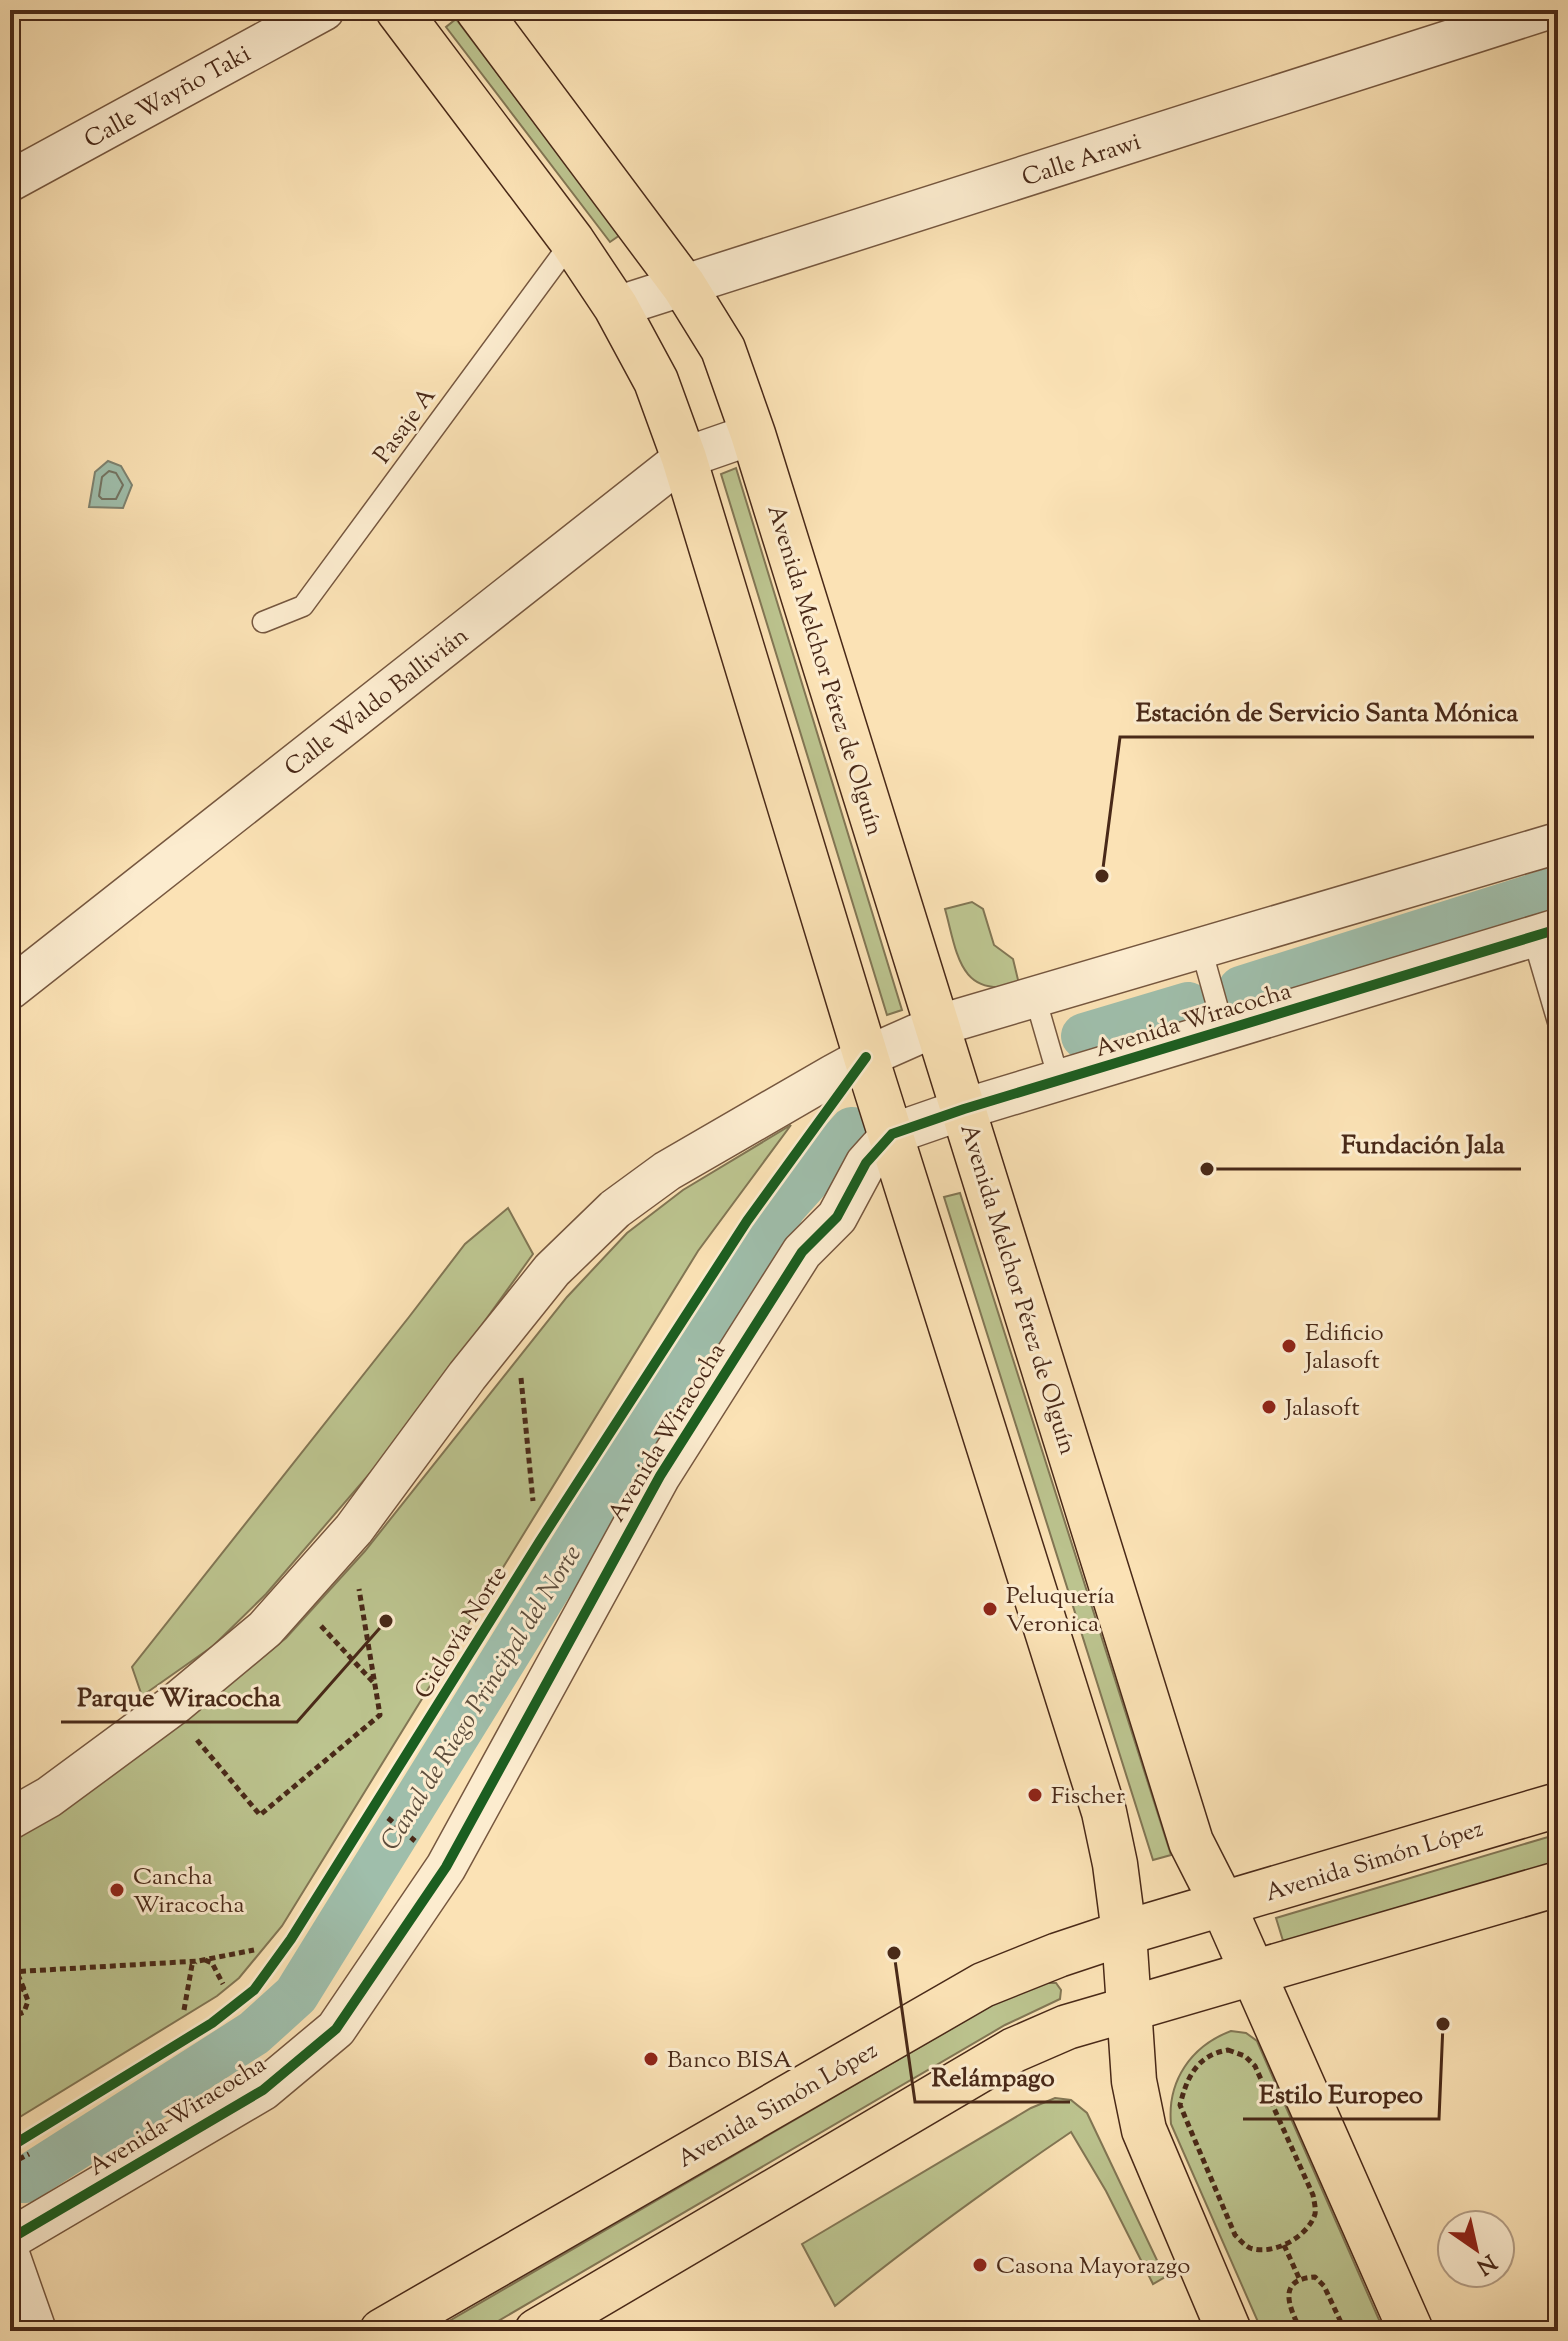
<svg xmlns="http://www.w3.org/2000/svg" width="1568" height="2341" viewBox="0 0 1568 2341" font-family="'Sorts Mill Goudy',serif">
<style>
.green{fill:#bcc48f;stroke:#827654;stroke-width:2}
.water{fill:#9fbeab;stroke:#7d8270;stroke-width:2}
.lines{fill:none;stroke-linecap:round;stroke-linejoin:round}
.shore{stroke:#747462;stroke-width:2}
.canal{stroke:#9fbeab;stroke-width:46}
.lane-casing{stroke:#76573f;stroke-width:23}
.street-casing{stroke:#76573f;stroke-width:43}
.primary-casing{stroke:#492918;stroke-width:47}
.highway-casing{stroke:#492918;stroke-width:47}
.path{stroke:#492918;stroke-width:5;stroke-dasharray:6 4;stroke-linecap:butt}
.lane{stroke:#fceccf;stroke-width:20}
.street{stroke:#fceccf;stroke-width:40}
.primary{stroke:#fbe2b5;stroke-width:44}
.highway{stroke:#fbe2b5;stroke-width:44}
.cycleway-casing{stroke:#fceccf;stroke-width:15}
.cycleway{stroke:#1b5e20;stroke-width:10}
.poi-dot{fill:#8f2418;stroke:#fceccf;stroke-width:3}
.labels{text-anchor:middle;stroke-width:6;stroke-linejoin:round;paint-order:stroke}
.street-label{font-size:24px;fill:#492918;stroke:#fceccf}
.poi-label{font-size:24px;fill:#492918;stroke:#fceccf;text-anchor:start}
.water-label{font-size:26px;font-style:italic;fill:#5e4e3d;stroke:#fceccf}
.leader{fill:none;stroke:#492918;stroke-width:3}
.callout-dot{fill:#492918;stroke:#fceccf;stroke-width:3}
.callout-label{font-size:26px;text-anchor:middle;font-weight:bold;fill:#492918;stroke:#fceccf;stroke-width:6;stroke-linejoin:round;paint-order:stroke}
</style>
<rect width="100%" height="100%" fill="#fbe2b5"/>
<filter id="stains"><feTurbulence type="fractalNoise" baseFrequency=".0025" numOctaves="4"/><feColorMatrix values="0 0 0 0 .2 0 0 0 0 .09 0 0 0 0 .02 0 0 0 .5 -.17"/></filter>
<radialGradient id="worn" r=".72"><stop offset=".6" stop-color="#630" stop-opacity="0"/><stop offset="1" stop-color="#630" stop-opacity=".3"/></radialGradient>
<path class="green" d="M456 19 620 235 610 242 446 27Z
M736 468 902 1010 887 1015 721 474Z
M972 902 983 909 994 945 1013 959 1019 984C959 1000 957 952 945 909Z
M791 1125 698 1251 282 1926 239 1978 217 1996 10 2123V1844L178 1726 286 1638 365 1551 567 1297 627 1233 683 1190Z
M960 1193 1171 1855 1153 1860 944 1197Z
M508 1208 533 1254 402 1436 266 1594 213 1646 142 1696 132 1667 409 1317 465 1244Z
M1558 1834V1862L1284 1944 1276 1918Z
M1044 1983H1056L1061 1990 1060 1999 1005 2025 481 2331H432L992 2005Z
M1231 2031 1246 2033 1257 2041 1384 2331H1262L1171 2124C1167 2081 1191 2046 1231 2031Z
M1055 2098 1071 2100 1087 2113 1165 2277 1153 2284 1106 2191 1071 2132C990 2187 911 2244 835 2306L802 2244 1031 2108Z"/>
<path class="water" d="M108 461 121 466 132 485 123 508 89 507 95 472Z"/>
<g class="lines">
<path class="shore" d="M109 471 116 473 123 485 116 499H102L99 496 102 477Z"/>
<path class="canal" d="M1241 989 1558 889
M1084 1036 1188 1005
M24 2180 254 2033 296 1995 784 1206 852 1130"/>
<defs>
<path id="lane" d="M263 622 303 606 572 241
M1533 937 1558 1022
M1201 948 1224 1030
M1035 997 1059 1080"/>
<path id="street" d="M10 181 324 10
M616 307 1545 10
M10 989 684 458 753 434
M10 1819 49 1797 175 1704 265 1629 354 1529 467 1376 552 1270 615 1209 667 1171 833 1075 866 1057 936 1026 1558 843
M10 2239 263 2090 336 2029 446 1867 660 1476 802 1252 837 1217 866 1163 892 1134 964 1109 1558 929
M10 2257 36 2331"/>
<path id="primary" d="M382 2331 983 1985 1058 1955 1124 1933 1558 1805
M537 2331 1014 2050 1067 2027 1558 1884"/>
<path id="highway" d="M398 10 572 241 616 307 656 381 684 458 866 1057 1104 1812 1115 1864 1124 1933 1134 2081 1144 2130 1229 2331
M478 10 684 286 723 349 753 434 1191 1842 1223 1905 1411 2331"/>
</defs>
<use href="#lane" class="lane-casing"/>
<use href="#street" class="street-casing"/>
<use href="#primary" class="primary-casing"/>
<use href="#highway" class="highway-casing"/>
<path class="path" d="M521 1378 533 1501
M321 1626 374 1683
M197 1740 260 1815 380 1715 359 1589
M388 1818 415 1841
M10 1956 24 1989
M205 1960 212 1963 223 1984
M10 1972 198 1961 254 1950
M10 1983 24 1990 28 2001 24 2012 10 2018
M184 2010 192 1965 196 1962
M1228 2050 1245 2056 1255 2066 1313 2195C1314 2201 1316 2208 1315 2214 1308 2237 1273 2256 1250 2248 1244 2245 1240 2240 1235 2235L1180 2105C1187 2077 1197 2055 1228 2050Z
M10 2164 29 2154
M1284 2245 1299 2278
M1301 2331C1289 2307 1276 2279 1315 2277L1324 2286 1345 2331"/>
<use href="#lane" class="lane"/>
<use href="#street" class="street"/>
<use href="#primary" class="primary"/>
<use href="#highway" class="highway"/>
<defs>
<path id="cycleway" d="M10 2147 212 2023 254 1990 291 1939 540 1541 747 1221 866 1057
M10 2239 263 2090 336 2029 446 1867 660 1476 802 1252 837 1217 866 1163 892 1134 964 1109 1558 929"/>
</defs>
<use href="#cycleway" class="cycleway-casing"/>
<use href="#cycleway" class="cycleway"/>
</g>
<g class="poi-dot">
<circle cx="1289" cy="1346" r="8"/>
<circle cx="1269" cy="1407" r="8"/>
<circle cx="990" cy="1609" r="8"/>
<circle cx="1035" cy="1795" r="8"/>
<circle cx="117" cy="1890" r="8"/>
<circle cx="651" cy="2059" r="8"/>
<circle cx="980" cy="2265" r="8"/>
</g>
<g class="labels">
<g class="street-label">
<text transform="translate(167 96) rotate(-29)" y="8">Calle Wayño Taki</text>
<text transform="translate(1081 159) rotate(-18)" y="8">Calle Arawi</text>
<text transform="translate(404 425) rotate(-54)" y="8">Pasaje A</text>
<text transform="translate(826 670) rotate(73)" y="8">Avenida Melchor Pérez de Olguín</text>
<text transform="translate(376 701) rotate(-38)" y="8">Calle Waldo Ballivián</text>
<text transform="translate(1193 1019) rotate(-17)" y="8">Avenida Wiracocha</text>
<text transform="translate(1019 1289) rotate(73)" y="8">Avenida Melchor Pérez de Olguín</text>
<text transform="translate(666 1432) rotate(-59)" y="8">Avenida Wiracocha</text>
<text transform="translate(460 1632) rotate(-58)" y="8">Ciclovía Norte</text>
<text transform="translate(1374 1860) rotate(-17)" y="8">Avenida Simón López</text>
<text transform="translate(777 2104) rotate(-30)" y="8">Avenida Simón López</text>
<text transform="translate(177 2115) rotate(-32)" y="8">Avenida Wiracocha</text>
</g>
<g class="poi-label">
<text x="1305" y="1340">Edificio<tspan x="1305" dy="28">Jalasoft</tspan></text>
<text x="1285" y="1415">Jalasoft</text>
<text x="1006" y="1603">Peluquería<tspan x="1006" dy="28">Veronica</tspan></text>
<text x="1051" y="1803">Fischer</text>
<text x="133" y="1884">Cancha<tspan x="133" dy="28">Wiracocha</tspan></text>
<text x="667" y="2067">Banco BISA</text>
<text x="996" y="2273">Casona Mayorazgo</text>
</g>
<g class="water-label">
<text transform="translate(480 1697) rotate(-58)" y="9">Canal de Riego Principal del Norte</text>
</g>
</g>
<path class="leader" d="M1102 876L1120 737H1534M1207 1169L1325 1169H1521M386 1621L297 1722H61M894 1953L915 2102H1070M1443 2024L1439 2119H1243"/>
<g class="callout-dot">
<circle cx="1102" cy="876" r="8"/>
<circle cx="1207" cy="1169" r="8"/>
<circle cx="386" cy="1621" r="8"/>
<circle cx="894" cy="1953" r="8"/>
<circle cx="1443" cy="2024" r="8"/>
</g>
<g class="callout-label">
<text x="1327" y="721">Estación de Servicio Santa Mónica</text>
<text x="1423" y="1153">Fundación Jala</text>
<text x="179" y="1706">Parque Wiracocha</text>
<text x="993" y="2086">Relámpago</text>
<text x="1341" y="2103">Estilo Europeo</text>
</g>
<rect width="1568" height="2341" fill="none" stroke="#fbe2b5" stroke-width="40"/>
<rect x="12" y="12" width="1544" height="2317" fill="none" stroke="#492918" stroke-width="4"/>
<rect x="20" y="20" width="1528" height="2301" fill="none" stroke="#492918" stroke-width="2"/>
<g transform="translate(1476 2249) rotate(146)"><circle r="38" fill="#fceccf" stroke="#b49e86" stroke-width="2"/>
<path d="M0-6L14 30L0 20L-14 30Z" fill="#8f2418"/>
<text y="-12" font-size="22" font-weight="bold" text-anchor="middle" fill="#492918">N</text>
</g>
<rect width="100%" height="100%" filter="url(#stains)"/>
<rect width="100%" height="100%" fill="url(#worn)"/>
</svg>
